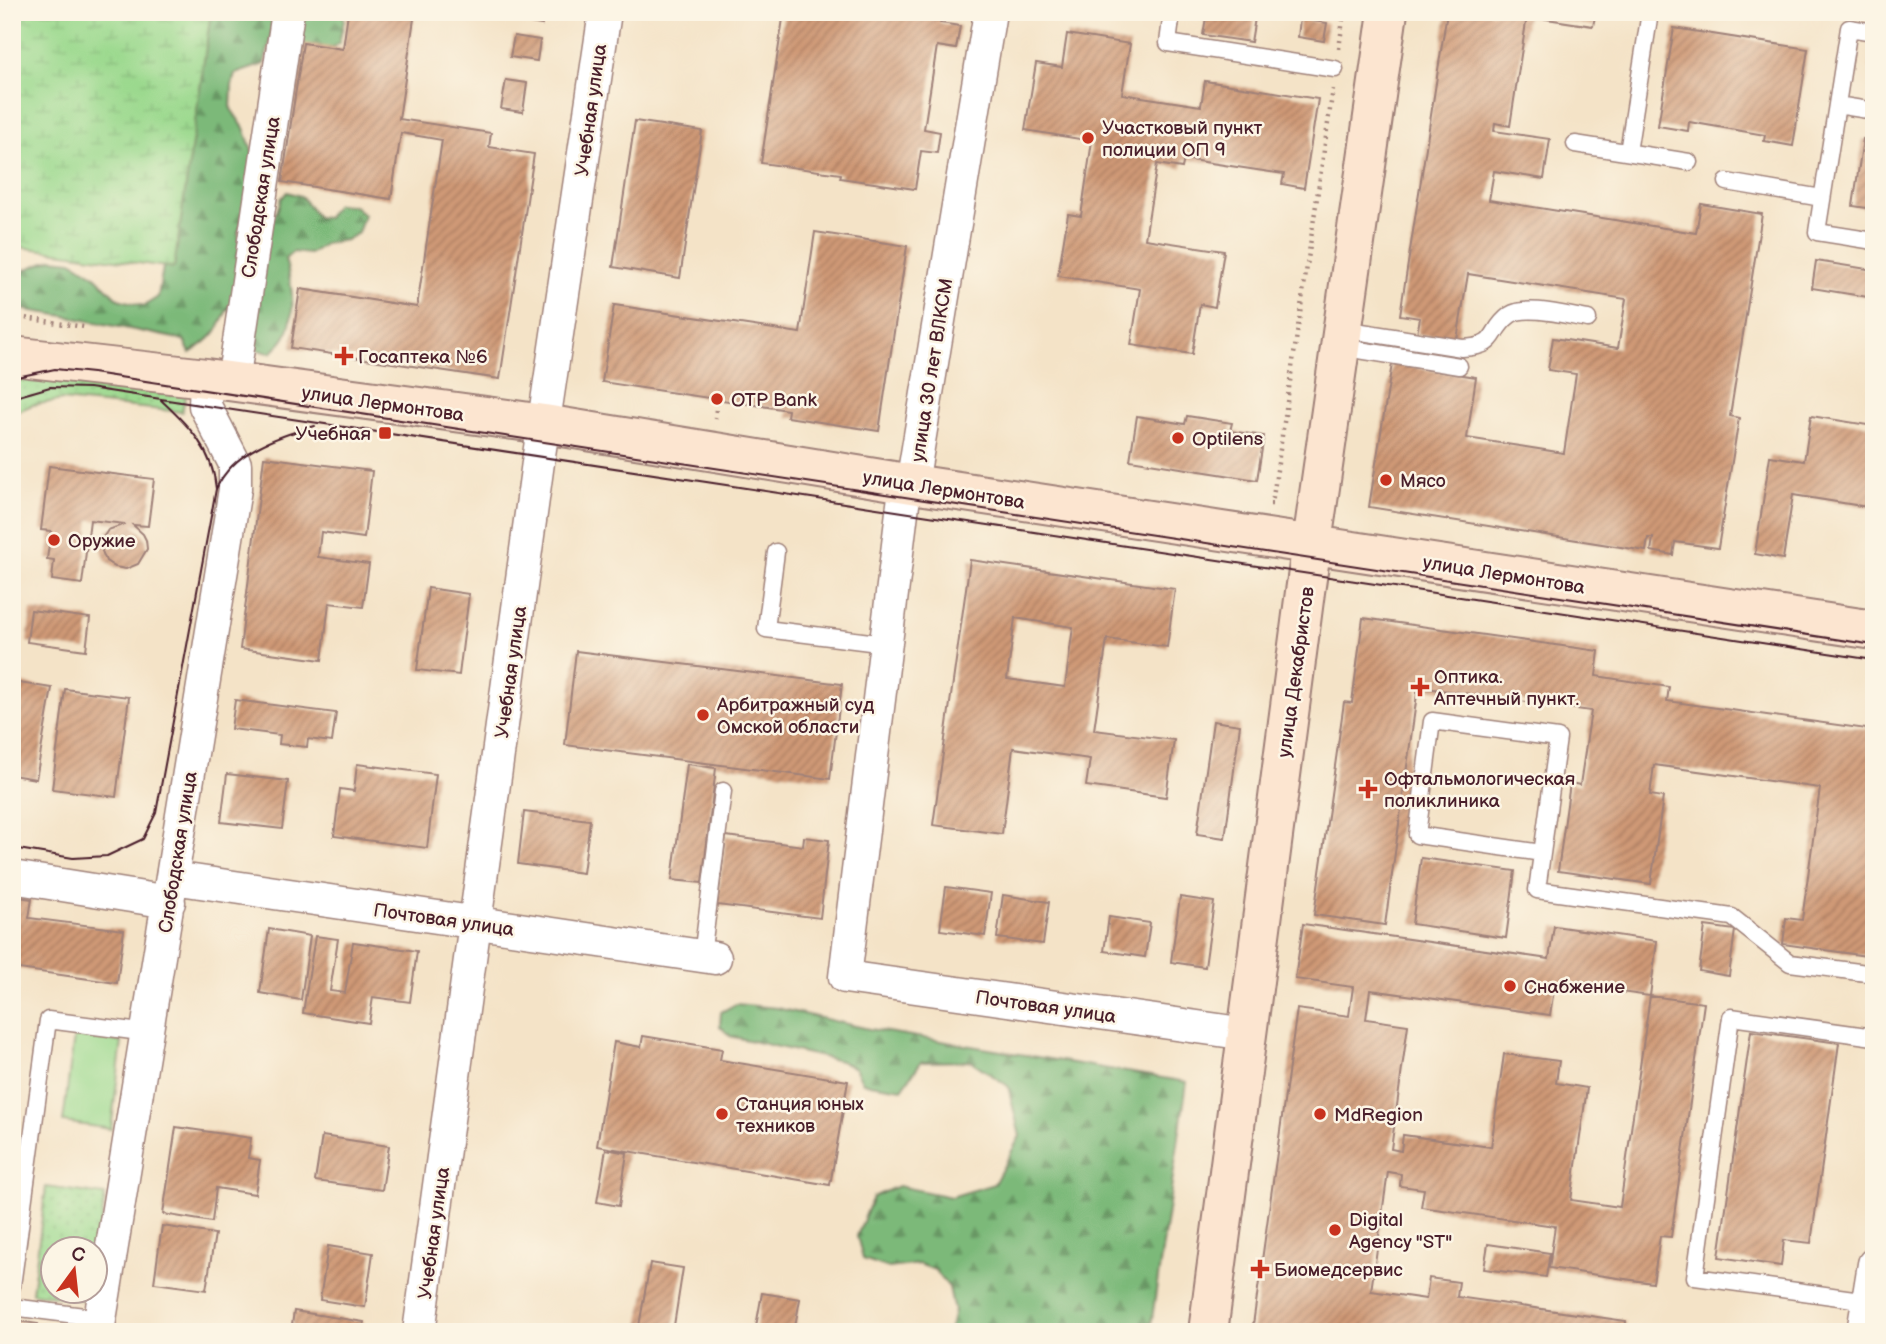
<svg xmlns="http://www.w3.org/2000/svg" width="1886" height="1344" viewBox="0 0 1886 1344" font-family="'Balsamiq Sans',sans-serif">
<style>
.grass{fill:url(#grass-dots);stroke:#727c5c;stroke-width:2}
.forest{fill:url(#forest-firs);stroke:#636c52;stroke-width:2}
.wetland{fill:url(#wetland-marsh);stroke:#727c5c;stroke-width:2}
.pitch{fill:#9bd98e;stroke:#727c5c;stroke-width:2}
.building{fill:url(#building-hatch);fill-rule:evenodd}
.lines{fill:none;stroke-linecap:round;stroke-linejoin:round}
.lane-casing{stroke:#9f8179;stroke-width:19}
.street-casing{stroke:#9f8179;stroke-width:35}
.secondary-casing{stroke:#9f8179;stroke-width:42}
.path{stroke:#9f8179;stroke-width:4.5;stroke-dasharray:2 5;stroke-linecap:butt}
.lane{stroke:#fff;stroke-width:16}
.street{stroke:#fff;stroke-width:32}
.secondary{stroke:#fce5d0;stroke-width:38}
.tram{stroke:#4a1f2b;stroke-width:2}
.poi-dot{fill:#c8321e;stroke:#fcf5e5;stroke-width:2.5}
.labels{text-anchor:middle;stroke-width:5;stroke-linejoin:round;paint-order:stroke}
.street-label{font-size:19px;fill:#4a1f2b;stroke:#fcf5e5}
.poi-label{font-size:19px;fill:#4a1f2b;stroke:#fcf5e5;text-anchor:start}
</style>
<defs>
<pattern id="grass-dots" width="8" height="8" patternUnits="userSpaceOnUse" patternTransform="scale(1.75)"><rect width="8" height="8" fill="#9bd98e"/><path d="M2 2h.1M6 6h.1" fill="none" stroke="#87ba7b" stroke-width="1.8" stroke-linecap="round"/></pattern>
<pattern id="forest-firs" width="22" height="20" patternUnits="userSpaceOnUse" patternTransform="scale(1.75)"><rect width="22" height="20" fill="#7cb979"/><path d="M5 1l3.5 6h-7zM16 11l3.5 6h-7z" fill="#689663"/></pattern>
<pattern id="wetland-marsh" width="20" height="14" patternUnits="userSpaceOnUse" patternTransform="scale(1.75)"><rect width="20" height="14" fill="#9bd98e"/><path d="M1 5h8M5 5V1M11 12h8M15 12V8" fill="none" stroke="#87ba7b"/></pattern>
<pattern id="building-hatch" width="6" height="6" patternUnits="userSpaceOnUse" patternTransform="scale(1.75)"><rect width="6" height="6" fill="#cf9976"/><path d="M-1 1l2-2M0 6l6-6M5 7l2-2" fill="none" stroke="#aa7c61"/></pattern>
</defs>
<rect width="100%" height="100%" fill="#fcf5e5"/>
<filter id="ink" filterUnits="userSpaceOnUse"><feTurbulence type="fractalNoise" baseFrequency=".0143" numOctaves="2"/><feDisplacementMap in="SourceGraphic" scale="14" xChannelSelector="R" yChannelSelector="G"/><feConvolveMatrix kernelMatrix="1 2 1 2 8 2 1 2 1" color-interpolation-filters="sRGB"/></filter>
<filter id="wash" filterUnits="userSpaceOnUse"><feTurbulence type="fractalNoise" baseFrequency=".00686" numOctaves="4" result="noise"/><feDisplacementMap in="SourceGraphic" scale="28" xChannelSelector="R" yChannelSelector="G"/><feGaussianBlur stdDeviation="1.57" result="paint"/><feColorMatrix in="noise" values="0 0 0 0 0 0 0 0 0 0 0 0 0 0 0 0 0 1.4 0 .05"/><feComposite in="paint" operator="in"/></filter>
<g filter="url(#wash)">
<rect width="100%" height="100%" fill="#f4e3c7"/>
<path class="grass" d="M12 374 188 384 182 412 62 400 32 405 12 414Z
M46 1187 105 1195 95 1273 94 1250H52V1292H92L91 1301 32 1293Z"/>
<path class="forest" d="M206 12H274L270 42 264 64 235 74 232 85 231 109 244 128 255 159 245 218 238 232 242 253 267 215 277 212 281 199 287 192 301 196 317 217 327 218 336 204 355 206 364 215 358 233 346 240 326 243 310 254 293 252 285 259C292 283 297 312 286 336 283 342 276 348 271 353 242 350 240 330 228 307 219 331 212 339 190 353L184 340 65 316 12 308V285L24 270 52 259 72 261 95 276 118 299 144 306 158 297Z
M297 12H343L344 20 339 43 317 59 294 49Z
M736 1004 777 1008 869 1029 1187 1082 1150 1332H949L954 1311 949 1287 935 1270 919 1264 889 1268 863 1259 857 1236 873 1197 898 1186 951 1197 994 1184 1020 1136 1008 1086 971 1061 921 1062 902 1089 863 1083 855 1068 840 1061 730 1036 720 1026 721 1012Z"/>
<path class="wetland" d="M15 12H211L174 268 12 246V28Z"/>
<path class="pitch" d="M74 1036 122 1042 111 1129 63 1122Z"/>
<g id="blocks">
<path class="building" d="M348 12H415L399 119 491 133 489 147 534 154 500 379 291 348 300 289 417 307 442 140 401 133 391 199 282 182 303 43 343 49Z
M507 12H543L542 25 506 19Z
M784 12H942L940 23 960 26 956 49 937 46 924 129 940 132 937 153 921 151 915 189 840 178 841 174 761 163Z
M1207 12 1255 18 1251 42 1203 35Z
M1447 12H1596L1593 26 1527 16 1510 126 1495 123 1494 131 1550 139 1544 179 1494 171 1489 200 1696 233 1701 204 1762 214 1730 416 1739 418 1718 548 1675 542 1673 555 1651 551 1653 538H1648L1646 551 1369 507 1392 364 1476 377 1467 438 1564 453 1576 374 1548 370 1553 338 1618 348 1626 299 1468 274 1457 340 1417 334 1420 318 1400 315Z
M1300 19 1327 23 1324 41 1298 37Z
M1674 28 1808 49 1793 146 1764 141 1765 135 1689 122 1688 131 1658 126Z
M1067 34 1130 44 1122 94 1201 106 1205 81 1318 99 1304 188 1282 184 1284 174 1184 159 1182 168 1157 164 1145 239 1224 251 1215 307 1200 304 1192 354 1131 345 1140 289 1058 276 1068 214 1081 216 1092 141 1025 130 1036 63 1062 67Z
M514 36 540 40 537 61 510 57Z
M1872 45H1874V69L1869 68Z
M506 80 527 83 523 112 501 109Z
M635 121 702 131 680 278 613 267Z
M1863 139 1874 141V209L1853 206Z
M815 232 907 246 879 431 787 417 788 410 602 382 614 305 800 333Z
M1816 261 1874 270V298L1812 288Z
M1137 416 1185 424 1187 416 1232 423 1230 431 1264 436 1257 480 1130 460Z
M1811 416 1874 426V508L1793 495 1783 559 1755 554 1770 456 1804 461Z
M264 457 372 471 364 538 321 532 318 557 369 564 363 607 329 603 322 660 240 649Z
M49 466 154 479 148 526 133 525 143 534 146 540 147 549 138 564 126 569 115 567 106 561 102 551V539L108 530 125 524 90 520 82 584 52 580 54 560 47 559 51 531 41 530Z
M970 560 1175 589 1167 647 1107 639 1094 730 1174 740 1166 797 1086 786 1090 759 1013 748 1002 834 933 825ZM1015 618 1073 627 1065 687 1007 679Z
M428 588 469 594 459 675 417 670Z
M31 610 90 618 86 650 27 642Z
M1363 618 1599 651 1596 676 1669 687 1667 701 1874 730V908L1867 956 1783 944 1786 918 1802 920 1820 788 1654 765 1650 795 1663 797 1651 884 1558 871 1570 783 1580 785 1591 711 1418 687 1385 925 1314 915 1344 702 1352 703Z
M576 651 842 684 830 779 565 745Z
M12 682 52 688 36 779 12 775Z
M65 689 129 697 116 797 52 789Z
M235 700 336 713 332 742 308 739 307 747 279 744 280 735 231 729Z
M1213 721 1240 725 1225 838 1197 834Z
M357 764 436 774 427 848 334 836 340 789 354 791Z
M687 764 716 768 702 883 672 880Z
M227 774 288 781 282 829 221 822Z
M524 812 590 820 583 873 518 864Z
M726 836 803 846 804 837 829 840 820 918 717 905Z
M1421 858 1515 871 1506 938 1412 924Z
M946 887 991 893 985 936 940 930Z
M1003 895 1049 902 1043 944 997 938Z
M12 896 32 899 29 918 124 930 117 983 12 968Z
M1180 897 1214 902 1205 967 1171 962Z
M1109 917 1150 923 1145 957 1104 951Z
M1303 924 1549 959 1554 926 1657 941 1650 996 1704 1003 1671 1237 1660 1236 1653 1283 1549 1268 1555 1226 1421 1207 1424 1189 1400 1186 1401 1174 1388 1172 1371 1291 1426 1299 1429 1278 1459 1282 1457 1297 1626 1321 1625 1332H1252L1297 1009 1349 1016 1353 987 1295 979ZM1555 983 1650 996 1620 1207 1571 1200 1587 1088 1556 1083 1559 1061 1504 1054 1491 1147 1403 1135 1401 1151 1391 1149 1408 1025 1366 1019 1370 990 1550 1015Z
M1705 926 1735 930 1729 976 1699 971Z
M269 929 310 936 301 1000 260 993Z
M315 936 338 939 330 991 345 993 353 942 417 951 410 1002 373 997 369 1023 303 1013Z
M1751 1031 1839 1043 1811 1243 1784 1240 1781 1266 1719 1257Z
M643 1036 722 1049 720 1060 848 1081 830 1185 597 1146 614 1042 641 1047Z
M176 1127 251 1138 248 1158 260 1160 255 1194 216 1188 212 1222 163 1214Z
M322 1136 389 1146 382 1190 315 1181Z
M606 1149 627 1153 619 1206 597 1202Z
M162 1226 215 1234 206 1290 154 1283Z
M1488 1244 1550 1253 1546 1277 1484 1269Z
M328 1246 373 1253 365 1307 320 1300Z
M650 1263 683 1268 673 1332H638Z
M762 1293 800 1299 794 1332H755Z
M294 1311 364 1322 362 1332H291Z
M12 1320 38 1324 37 1332H12Z
M144 1325 179 1330V1332H143Z"/>
</g>
</g>
<g filter="url(#ink)">
<use href="#blocks" fill-opacity="0" stroke="#9f8179" stroke-width="2"/>
<g class="lines">
<defs>
<path id="lane" d="M1172 12 1168 43 1335 69
M1874 32 1849 28 1817 232 1874 241
M1837 105 1874 111
M1575 144 1689 162
M1628 152 1650 12
M1727 182 1822 198
M1343 329 1462 348C1501 346 1487 332 1510 315 1525 304 1569 316 1588 319
M1340 347 1459 366
M776 552 766 629 886 644
M1542 853 1417 835 1432 721 1558 738 1537 890 1732 917 1790 963 1874 974
M702 956 723 791
M12 1286 48 1020 148 1033
M1868 1301 1695 1277 1731 1017 1874 1037
M12 1307 100 1318"/>
<path id="street" d="M990 12 912 484 904 497 902 512 845 977 1247 1034
M233 382 288 12
M12 877 169 902
M173 878 715 958
M98 1332 235 489V464L205 406 206 378
M419 1332 539 455 605 12
M1863 1332 1874 1264"/>
<path id="secondary" d="M12 356 206 378 544 424 912 484 1874 630
M1208 1332 1305 592 1388 12"/>
</defs>
<use href="#lane" class="lane-casing"/>
<use href="#street" class="street-casing"/>
<use href="#secondary" class="secondary-casing"/>
<path class="path" d="M1339 49 1344 12
M12 316 84 327
M715 419 717 399
M1270 504H1272L1333 89"/>
<use href="#lane" class="lane"/>
<use href="#street" class="street"/>
<use href="#secondary" class="secondary"/>
<path class="tram" d="M12 378 55 369 93 373 1874 645
M12 398 50 387 89 388 1874 660
M216 489C233 451 278 436 315 426
M12 848 73 858 107 856 143 839 156 813 216 489C213 450 189 426 161 400"/>
</g>
</g>
<g class="poi-dot">
<circle cx="1088" cy="138" r="7"/>
<path d="M340.5 345.5h7v7h7v7h-7v7h-7v-7h-7v-7h7z"/>
<circle cx="717" cy="399" r="7"/>
<rect x="378" y="426" width="14" height="14" rx="3.5"/>
<circle cx="1178" cy="438" r="7"/>
<circle cx="1386" cy="480" r="7"/>
<circle cx="54" cy="540" r="7"/>
<path d="M1416.5 676.5h7v7h7v7h-7v7h-7v-7h-7v-7h7z"/>
<circle cx="703" cy="715" r="7"/>
<path d="M1364.5 778.5h7v7h7v7h-7v7h-7v-7h-7v-7h7z"/>
<circle cx="1510" cy="986" r="7"/>
<circle cx="722" cy="1114" r="7"/>
<circle cx="1320" cy="1114" r="7"/>
<circle cx="1335" cy="1230" r="7"/>
<path d="M1256.5 1258.5h7v7h7v7h-7v7h-7v-7h-7v-7h7z"/>
</g>
<g class="labels">
<g class="street-label">
<text transform="translate(590 110) rotate(-82)" y="7">Учебная улица</text>
<text transform="translate(260 197) rotate(-81)" y="7">Слободская улица</text>
<text transform="translate(931 370) rotate(-81)" y="7">улица 30 лет ВЛКСМ</text>
<text transform="translate(383 403) rotate(8)" y="7">улица Лермонтова</text>
<text transform="translate(944 489) rotate(9)" y="7">улица Лермонтова</text>
<text transform="translate(1504 574) rotate(9)" y="7">улица Лермонтова</text>
<text transform="translate(510 672) rotate(-82)" y="7">Учебная улица</text>
<text transform="translate(1295 672) rotate(-82)" y="7">улица Декабристов</text>
<text transform="translate(177 852) rotate(-81)" y="7">Слободская улица</text>
<text transform="translate(444 919) rotate(8)" y="7">Почтовая улица</text>
<text transform="translate(1046 1006) rotate(8)" y="7">Почтовая улица</text>
<text transform="translate(433 1233) rotate(-82)" y="7">Учебная улица</text>
</g>
<g class="poi-label">
<text x="1102" y="134">Участковый пункт<tspan x="1102" dy="22">полиции ОП 9</tspan></text>
<text x="358" y="363">Госаптека №6</text>
<text x="731" y="406">OTP Bank</text>
<text x="371" y="440" text-anchor="end">Учебная</text>
<text x="1192" y="445">Optilens</text>
<text x="1400" y="487">Мясо</text>
<text x="68" y="547">Оружие</text>
<text x="1434" y="683">Оптика.<tspan x="1434" dy="22">Аптечный пункт.</tspan></text>
<text x="717" y="711">Арбитражный суд<tspan x="717" dy="22">Омской области</tspan></text>
<text x="1384" y="785">Офтальмологическая<tspan x="1384" dy="22">поликлиника</tspan></text>
<text x="1524" y="993">Снабжение</text>
<text x="736" y="1110">Станция юных<tspan x="736" dy="22">техников</tspan></text>
<text x="1334" y="1121">MdRegion</text>
<text x="1349" y="1226">Digital<tspan x="1349" dy="22">Agency "ST"</tspan></text>
<text x="1274" y="1276">Биомедсервис</text>
</g>
</g>
<rect width="1886" height="1344" fill="none" stroke="#fcf5e5" stroke-width="42"/>
<g transform="translate(74 1270) rotate(15)"><circle r="33" fill="#fcf5e5" stroke="#b59f9b" stroke-width="2"/>
<path d="M0-5L12 26L0 18L-12 26Z" fill="#c8321e"/>
<text y="-10" font-size="19" font-weight="bold" text-anchor="middle" fill="#4a1f2b">С</text>
</g>
</svg>
